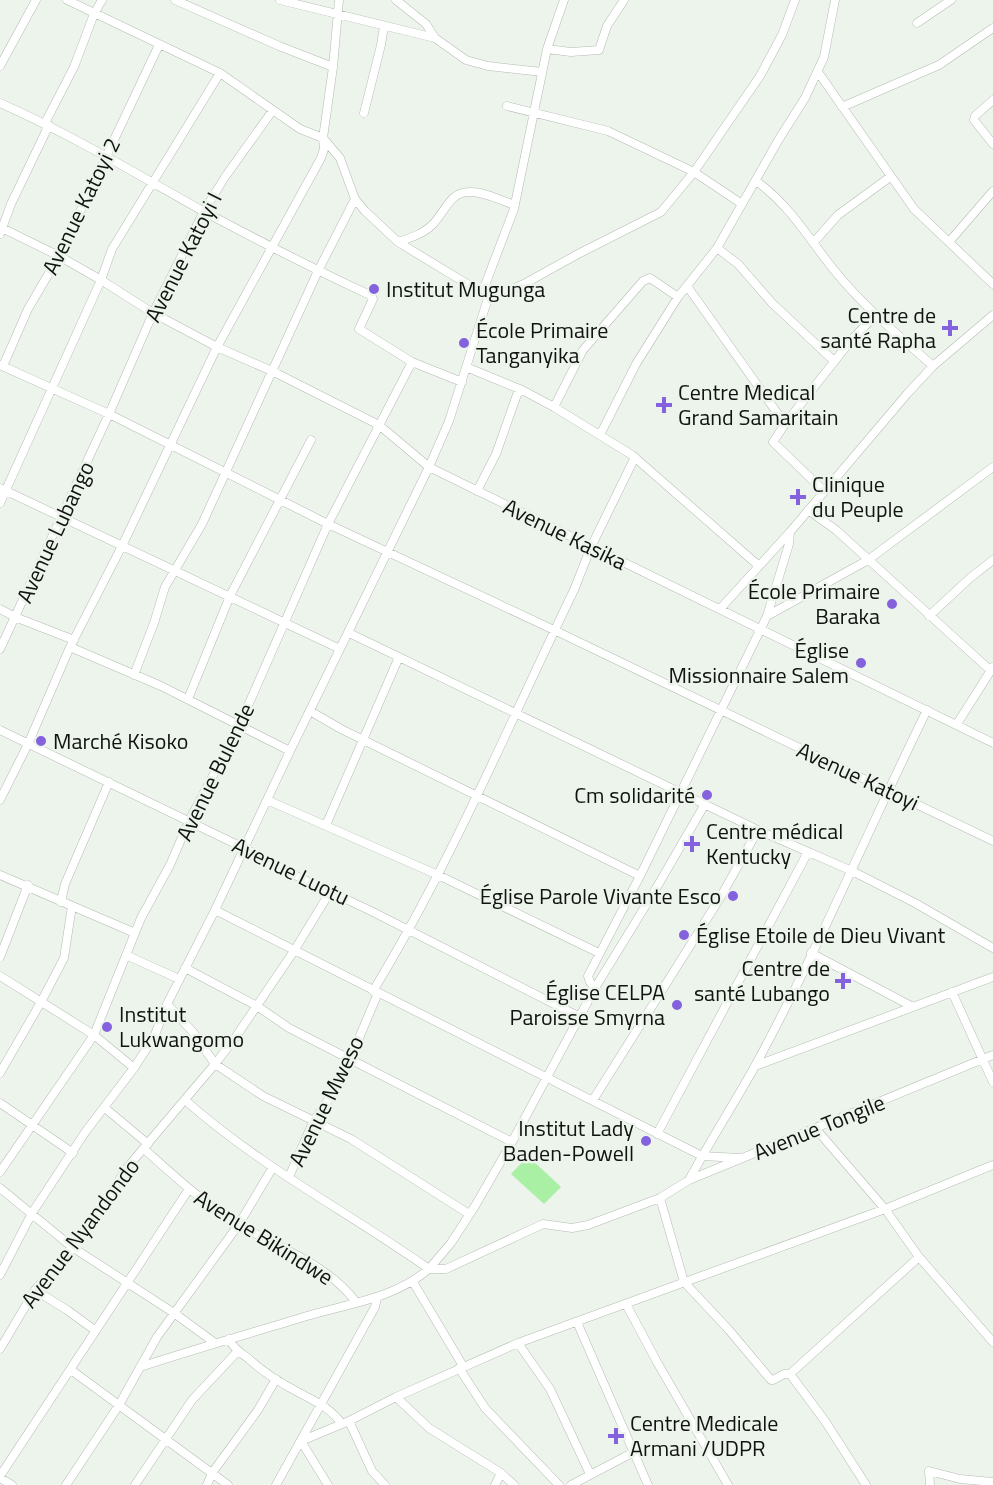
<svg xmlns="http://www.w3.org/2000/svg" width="993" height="1485" viewBox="0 0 993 1485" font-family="'Titillium Web',sans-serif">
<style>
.green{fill:#aaf0a4}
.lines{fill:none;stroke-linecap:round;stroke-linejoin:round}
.minor-casing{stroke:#b4bcb3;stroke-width:9}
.minor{stroke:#fff;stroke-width:8}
.poi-dot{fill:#8462dd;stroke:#ecf4eb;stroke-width:2}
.labels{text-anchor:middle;stroke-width:5;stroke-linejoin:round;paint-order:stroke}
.street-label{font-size:22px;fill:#101310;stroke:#ecf4eb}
.poi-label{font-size:22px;fill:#101310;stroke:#ecf4eb;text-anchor:start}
</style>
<rect width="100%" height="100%" fill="#ecf4eb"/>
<path class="green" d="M528 1156 561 1187 544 1204 511 1174Z"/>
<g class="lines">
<defs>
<path id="minor" d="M67 0 220 73 300 129 323 138 340 158 355 199 365 211 398 242 482 293 494 297 524 284 578 254 661 212 694 172 760 76 782 35 795 0
M175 0 279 46 333 67
M280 0 435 38 466 60 488 66 542 72
M396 0 426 24 435 38
M917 23 951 0
M547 49 571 52 599 50 607 26 624 0
M0 66 36 0
M818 72 914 209 993 284
M993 100 975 116 974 120 993 144
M0 103C70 134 135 173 201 210 257 240 314 269 372 296L373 299 359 329 412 362 462 382
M507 106 608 131 694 172 742 204
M842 107 939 65 993 28
M364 113 381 45 384 26
M45 123 74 67 94 14 102 0
M756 181C789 204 809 239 834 270 863 306 899 336 933 366
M0 227 59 256 101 280 153 313 217 347 274 372 379 425 429 467 993 743
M0 234 11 204 49 125
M398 242C410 238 423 234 432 225 445 213 449 192 469 192 484 191 501 201 515 205
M814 242 838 215 890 177
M949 242 993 191
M717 248 738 264 772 303 834 361
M687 286 785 424
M482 293 514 209 547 49 564 0
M0 365 109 414 328 524 554 630 993 841
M3 366 28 309 59 256 159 45
M466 367 522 390 554 407 632 455 759 566
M554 407 583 350 643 281 650 278 678 297
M600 435 636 364 678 297 717 248 779 139 805 98 824 57 835 0
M0 488 340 649
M477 491 496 454 519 389
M824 491 773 442 785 424 852 339 876 315
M0 503 101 280 112 249 220 73
M808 510 836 530 990 670
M0 609 15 617 74 640
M720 609 790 532 907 394 933 366 993 315
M767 616 868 560 993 467
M929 616 970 578 993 560
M349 633 758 830 852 871 915 903 993 948
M70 647 161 686 290 751
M0 649 109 414 153 313 204 211 225 177 273 110
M134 675 154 623 165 587 202 524 318 271 355 199
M188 699 230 596 311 440
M310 711 341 729 640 876
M957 724 993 667
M0 730 244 848 286 871 371 911 580 1017
M0 800 28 744 70 647 122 546 217 347 321 158 324 149 323 138 333 67 339 0
M267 800 438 875 599 953
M326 825 399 657
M0 875 135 933
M61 902 65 884 109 782
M215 910 702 1156 740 1158
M811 953 913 1007
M126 955 179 979
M0 957 28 885
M185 968 257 1006 289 1028 512 1142
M0 976 94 1035 134 1068
M595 988 590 982 588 976 640 876 767 616 789 544 790 532
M373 991C451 863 509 724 574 590L591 547 635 457
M952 992 993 1082
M167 1004 193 1032 215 1064 263 1096 351 1139 469 1214
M755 1066 993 977
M0 1073 41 1002 64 958 72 906
M185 1100C259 1166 348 1212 429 1269L451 1243 475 1206 512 1142 595 988 654 892 705 804
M593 1100 720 898 758 830
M0 1103 73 1153
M105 1108 148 1144
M816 1129 885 1209 919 1257 993 1342
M657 1134 808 852
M144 1149C171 1173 199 1199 230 1219 272 1246 325 1261 356 1302
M0 1172 94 1035 141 918 170 865 189 821 239 726 328 524 412 362
M289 1177 313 1122 340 1083 378 993
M689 1180C710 1141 734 1104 755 1066 818 950 869 828 927 710
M0 1188 72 1247 174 1313 215 1343
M660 1198 684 1282 729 1330 771 1380H773L784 1374H790L825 1421 866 1485
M0 1275 32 1213 86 1131 134 1068 154 1037 167 1004 215 910 290 751 429 467 449 421 489 295
M413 1282 463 1366
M35 1290 67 1310 96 1331
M626 1304 657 1362 728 1485
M577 1322 648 1485
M229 1339C233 1348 241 1353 249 1359 263 1372 279 1382 296 1391 314 1401 330 1407 342 1424
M518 1343 550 1389 590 1474
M0 1349 35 1290 72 1247 104 1204 126 1169 215 1064 235 1038 294 951 330 892
M140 1367C195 1349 251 1333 307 1316 350 1303 393 1299 429 1269H446L543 1224 572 1228 588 1225 660 1198 689 1180 993 1055
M459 1368 485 1408 559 1485
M71 1370 228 1485
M790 1374 919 1257
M396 1397 429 1428 501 1473 514 1485
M349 1421 372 1471 385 1485
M0 1476 189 1189
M0 1478 12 1485
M66 1485 119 1405 157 1337 239 1224 273 1167
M135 1485 192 1400 238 1351
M207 1485 212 1473 258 1410 276 1379
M276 1485 375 1307 377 1298
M328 1485 301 1441 349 1421 396 1397 518 1343 885 1209 993 1165
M495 1485 501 1473
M571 1485 632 1453
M930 1485 929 1471 960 1479 993 1482"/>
</defs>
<use href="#minor" class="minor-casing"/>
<use href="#minor" class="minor"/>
</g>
<g class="poi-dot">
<circle cx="374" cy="289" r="6"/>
<path d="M947 319h6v6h6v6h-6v6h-6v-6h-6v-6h6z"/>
<circle cx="464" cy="343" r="6"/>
<path d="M661 396h6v6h6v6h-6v6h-6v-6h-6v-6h6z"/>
<path d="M795 488h6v6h6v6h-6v6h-6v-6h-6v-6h6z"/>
<circle cx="892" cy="604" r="6"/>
<circle cx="861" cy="663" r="6"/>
<circle cx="41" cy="741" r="6"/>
<circle cx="707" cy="795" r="6"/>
<path d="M689 835h6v6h6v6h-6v6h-6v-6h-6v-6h6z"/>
<circle cx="733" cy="896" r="6"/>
<circle cx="684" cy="935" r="6"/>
<path d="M840 972h6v6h6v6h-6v6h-6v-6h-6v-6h6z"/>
<circle cx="677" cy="1005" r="6"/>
<circle cx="107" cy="1027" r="6"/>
<circle cx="646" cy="1141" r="6"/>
<path d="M613 1427h6v6h6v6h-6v6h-6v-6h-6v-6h6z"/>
</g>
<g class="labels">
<g class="street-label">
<text transform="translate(81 206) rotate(-64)" y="8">Avenue Katoyi 2</text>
<text transform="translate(183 257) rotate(-63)" y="8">Avenue Katoyi I</text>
<text transform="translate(55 532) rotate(-65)" y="8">Avenue Lubango</text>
<text transform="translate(565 534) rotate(26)" y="8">Avenue Kasika</text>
<text transform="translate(215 772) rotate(-64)" y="8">Avenue Bulende</text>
<text transform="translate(858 776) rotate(25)" y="8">Avenue Katoyi</text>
<text transform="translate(291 871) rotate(26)" y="8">Avenue Luotu</text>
<text transform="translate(326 1101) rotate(-64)" y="8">Avenue Mweso</text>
<text transform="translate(819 1127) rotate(-22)" y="8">Avenue Tongile</text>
<text transform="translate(80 1233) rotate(-53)" y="8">Avenue Nyandondo</text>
<text transform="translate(264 1237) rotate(32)" y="8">Avenue Bikindwe</text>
</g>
<g class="poi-label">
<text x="386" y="297">Institut Mugunga</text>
<text x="936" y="323" text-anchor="end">Centre de<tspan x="936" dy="25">santé Rapha</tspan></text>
<text x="476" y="338">École Primaire<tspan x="476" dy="25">Tanganyika</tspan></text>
<text x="678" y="400">Centre Medical<tspan x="678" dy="25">Grand Samaritain</tspan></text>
<text x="812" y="492">Clinique<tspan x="812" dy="25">du Peuple</tspan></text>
<text x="880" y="599" text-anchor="end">École Primaire<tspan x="880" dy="25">Baraka</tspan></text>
<text x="849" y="658" text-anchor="end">Église<tspan x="849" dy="25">Missionnaire Salem</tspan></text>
<text x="53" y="749">Marché Kisoko</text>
<text x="695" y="803" text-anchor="end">Cm solidarité</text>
<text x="706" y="839">Centre médical<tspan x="706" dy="25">Kentucky</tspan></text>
<text x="721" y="904" text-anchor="end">Église Parole Vivante Esco</text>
<text x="696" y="943">Église Etoile de Dieu Vivant</text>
<text x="830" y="976" text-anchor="end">Centre de<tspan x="830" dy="25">santé Lubango</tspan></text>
<text x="665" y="1000" text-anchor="end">Église CELPA<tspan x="665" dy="25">Paroisse Smyrna</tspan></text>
<text x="119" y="1022">Institut<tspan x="119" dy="25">Lukwangomo</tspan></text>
<text x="634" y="1136" text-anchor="end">Institut Lady<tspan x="634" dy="25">Baden-Powell</tspan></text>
<text x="630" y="1431">Centre Medicale<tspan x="630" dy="25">Armani /UDPR</tspan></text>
</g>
</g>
</svg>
